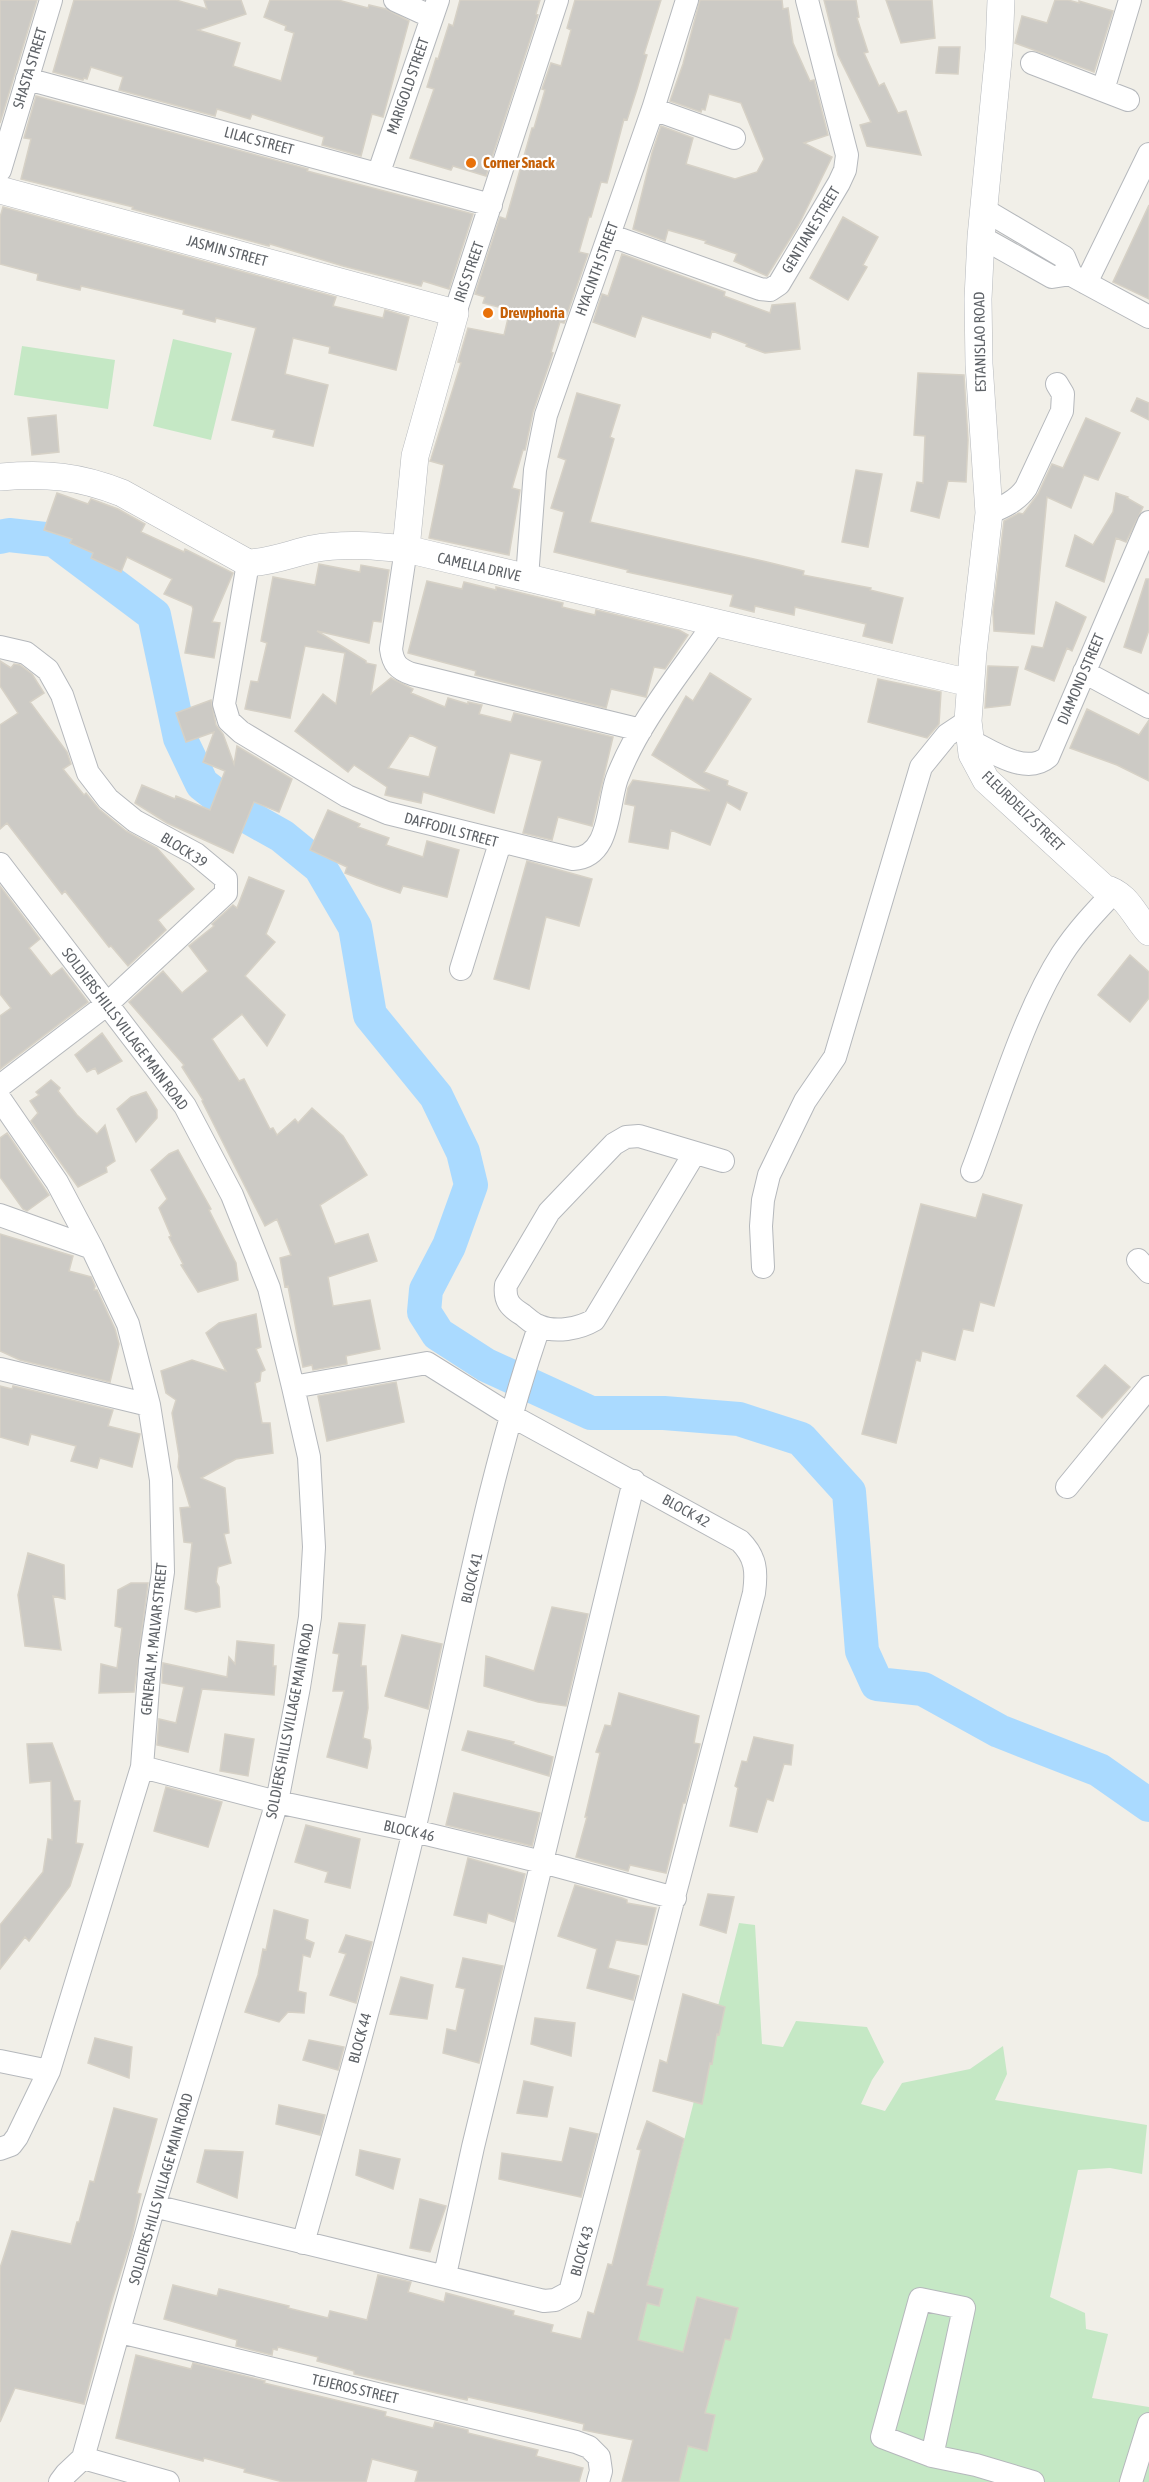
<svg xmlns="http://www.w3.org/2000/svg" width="1149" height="2482" viewBox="0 0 1149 2482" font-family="'Asap Condensed',sans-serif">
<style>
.green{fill:#c5e8c5}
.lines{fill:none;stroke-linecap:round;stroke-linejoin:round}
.river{stroke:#aadaff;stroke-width:34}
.building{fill:#cccac5;stroke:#d6d1c6;stroke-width:1.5;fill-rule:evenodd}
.minor-casing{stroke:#b5b8bc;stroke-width:24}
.tertiary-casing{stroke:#b5b8bc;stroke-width:28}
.minor{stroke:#fff;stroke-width:22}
.tertiary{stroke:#fff;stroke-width:27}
.food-dot{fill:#e8710a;stroke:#fff;stroke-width:2}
.labels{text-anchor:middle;stroke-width:4.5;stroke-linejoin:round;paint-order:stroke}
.street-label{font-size:15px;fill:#5f6368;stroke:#fff}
.food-label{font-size:15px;font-weight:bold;fill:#c56008;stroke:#fff;text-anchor:start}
</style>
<rect width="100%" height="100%" fill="#f1efe8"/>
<path class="green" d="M173 339 232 353 211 440 153 426Z
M22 346 115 360 108 409 14 395Z
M739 1923 755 1925 762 2044 783 2047 796 2021 867 2027 884 2062 872 2080 861 2104 885 2111 902 2083 970 2069 1003 2046 1007 2074 995 2100 1147 2125 1142 2174 1110 2168 1078 2170 1050 2297 1085 2313 1086 2329 1108 2334 1092 2398 1149 2407V2482H660L628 2362Z"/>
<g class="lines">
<path class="river" d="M0 537 9 535 54 540 154 615 180 738 202 784 234 809 282 836 320 867 355 927 370 1015 436 1096 463 1152 471 1185 449 1246 426 1290 424 1312 438 1334 486 1365 591 1413H664L739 1419 801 1439 849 1492 862 1651 877 1684 923 1689 999 1731 1099 1770 1149 1805"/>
</g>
<path class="building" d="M0 0H37L0 123Z
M74 0H176L207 9 204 0H241L246 14 198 30 240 43 233 66 281 81 294 33 285 30 286 26 264 17 270 0H338L368 8 369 5 386 9 409 21 383 117 372 114 361 156 322 145 324 137 252 114 250 119 217 109 215 116 119 90 123 77 91 67 87 79 84 78 83 80 53 72Z
M460 0H540L536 14 538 15 486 176 453 166 451 170 410 158 434 89 427 87 436 58 438 59 449 24 453 26Z
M575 0H661L644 54 647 55 637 89 627 120 624 119 607 183 601 182 591 217H589L579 252 588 254 564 323 560 322 551 352 553 353 533 412 525 450H523L512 488 520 490 509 555 429 538 444 465 430 461 431 459 461 363 458 362 468 328 504 335 510 310 483 303 485 297 475 294 500 217 506 219 532 128H534L545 90 542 89 551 63 561 66 571 30 567 28Z
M700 0H782L783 9 788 8 793 43 810 81 814 80 828 135 804 143 832 157 798 226 767 276 734 261 737 254 705 243 706 241 668 230 665 241 633 229 652 153 661 126 693 138 686 164 735 179 757 172 764 159 741 103 709 94 705 110 702 109 701 112 670 101 683 64Z
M824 0H856L859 17 857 18 868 52 864 53 879 86 884 83 898 113 906 111 921 155 867 146 860 125 871 122 838 55Z
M886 0H932L935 38 901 43Z
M1055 0H1068L1079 3V1L1113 11 1094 72 1015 43 1022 16 1047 23Z
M939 47H960L958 74 936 73Z
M36 96 308 169 307 171 473 214 449 289 423 281 421 286 343 266 270 244 269 246 132 209 133 207 21 179 31 139 24 138Z
M1149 205V299L1113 282Z
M3 207 336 297 333 306 383 318 385 310 409 317 396 370 329 353 330 347 293 338 285 374 328 385 313 446 273 437 275 430 232 420 256 328 216 318 215 322 183 314 184 310 81 286 80 290 37 280 38 274 0 264V217Z
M843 217 878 237 863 265 867 267 848 300 810 278Z
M622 254 725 292 724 296 770 313 772 305 795 303 800 349 765 353 746 346 747 344 712 331 710 338 642 316 635 337 593 322 602 294 608 296Z
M918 373 964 375 968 440 966 482 948 481 939 518 911 511 917 482 923 483 925 436 914 435Z
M577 393 620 405 610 437 614 439 590 522 767 562 804 571 803 575 871 588 870 590 903 598 892 643 863 636 866 624 795 607 794 615 755 606 754 612 730 606 733 595 627 572 628 570 554 552 564 512 551 508 566 460 558 457Z
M1137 398 1149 403V420L1131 411Z
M56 415 59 452 32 455 28 418Z
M1086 418 1120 433 1098 480 1084 475 1071 508 1047 497 1034 634 994 631 993 612 1004 521 1019 513 1023 514 1038 494 1052 464 1063 468Z
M856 470 882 474 868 547 842 542Z
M57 493 88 504 91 499 118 509 145 524 141 532 184 552 185 549 233 573 212 622 220 623 214 658 185 653 193 609 192 606 164 594 172 579 127 557 121 572 91 558 93 553 70 543 72 539 44 530Z
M1116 493 1128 497 1127 498 1143 507 1126 542 1116 538 1104 582 1066 566 1075 535 1093 545 1113 512Z
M319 564 360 572 361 565 389 570 381 622 373 621 369 643 317 631 366 661V663L376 665 371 694 391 678 413 689 411 693 445 707 448 698 468 704V702L482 705 479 714 511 722 514 713 613 737 592 826 558 817 552 840 523 833 542 761 510 753 494 813 423 792 421 803 385 795 387 787 354 765 348 772 295 731 323 694 336 704 345 653 305 646 290 718 245 709 251 681 258 682 267 643 261 641 273 577 315 585ZM410 735 437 747 429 777 388 768Z
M1146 579H1149V630L1141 653 1124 647Z
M427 581 462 589 464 582 496 590V587L563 603 562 607 595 615 596 610 679 630 688 635 665 669 654 667 646 697 611 689 606 708 475 675 476 671 408 653Z
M1056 602 1086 617 1072 651 1067 648 1054 681 1025 669 1032 646 1043 648Z
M0 661 11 668 14 664 20 665 32 674 44 693 30 702 67 752 71 764 63 769 84 795 86 793 99 809 126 831 157 848 194 889 158 920 166 930 128 966 111 946 109 947 65 891 62 894 7 823 0 829V725L18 713 0 686Z
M988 666 1018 667 1010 705 985 708Z
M710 673 751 699 704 772 728 781 727 785 747 793 740 810 727 802 710 845 671 830 668 849 629 842 635 806 625 804 628 788 633 780 710 791 652 755 686 696 693 701Z
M878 679 941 692 939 724 927 738 868 722Z
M211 700 216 725 223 734 234 764 237 746 292 779 279 812 254 802 233 853 167 823 135 803 142 785 175 799 176 796 210 810 225 771 203 762 214 732 186 742 176 713Z
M1087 709 1139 735 1149 720V781L1117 765 1070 748Z
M328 810 360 824 358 827 389 838 386 845 423 857 427 841 459 850 447 897 403 886 400 893 376 885 345 873 347 867 310 850Z
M527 861 592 879 579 926 546 917 529 989 494 979Z
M249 877 284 891 266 934 275 942 245 976 285 1015 267 1046 242 1014 212 1039 239 1081 244 1079 270 1129 273 1128 277 1135 295 1119 298 1123 312 1108 343 1136 367 1175 320 1205 335 1244 368 1234 377 1261 328 1277 333 1306 370 1300 380 1349 346 1356 347 1364 313 1370 312 1365 303 1367 288 1286 285 1287 280 1258 291 1255 277 1219 265 1226 202 1101 203 1100 182 1067 184 1065 129 1002 163 971 182 993 208 971 189 946 214 926 212 924 233 905 237 908Z
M0 886 40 939 29 948 51 976 62 968 88 1002 0 1069V1016L11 1008 0 994Z
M1130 955 1149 972V998L1130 1022 1098 995Z
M102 1033 122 1061 98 1074 95 1068 87 1072 75 1055Z
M51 1080 60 1088 58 1091 77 1115 97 1134 105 1125 115 1161 106 1167 107 1172 78 1187 31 1121 38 1113 30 1101 39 1095 36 1092Z
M146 1092 157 1110V1118L136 1142 117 1109 131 1097Z
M7 1133 49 1195 27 1211 23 1209 0 1177V1138Z
M178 1150 211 1209 209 1210 236 1263 238 1280 198 1292 181 1265 183 1264 169 1237 171 1236 159 1208 167 1199 151 1170 169 1154Z
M983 1194 1022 1205 994 1306 980 1302 973 1331 963 1329 955 1360 922 1351 920 1361 916 1360 896 1443 862 1434 921 1204 976 1218Z
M0 1234 73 1256 69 1271 91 1277 95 1286 94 1290H97L115 1329 119 1344 110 1382 20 1360 0 1351Z
M256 1314 261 1347 256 1349 265 1370 261 1372 260 1381 255 1383 262 1423H270L273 1453 236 1459 201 1478 225 1488 229 1533 224 1534 231 1563 218 1567 216 1582 219 1587 220 1607 196 1612 185 1609 192 1543 184 1542 180 1508 190 1507 178 1467 179 1456 172 1413 176 1400 166 1393 161 1371 192 1360 226 1371 206 1333 219 1323Z
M1105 1365 1130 1387 1102 1418 1077 1396Z
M396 1382 404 1422 327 1441 318 1396Z
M0 1386 12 1389 13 1386 113 1410 108 1426 140 1434 132 1467 100 1458 97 1468 71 1461 76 1446 31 1434 28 1445 0 1437Z
M28 1553 64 1565 65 1599 53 1596 61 1650 25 1646 18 1595Z
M131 1583H148L134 1692 99 1693 101 1664 117 1668 122 1628 115 1626 118 1590Z
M552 1607 588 1614 566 1706 538 1702 484 1686 486 1656 534 1671Z
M339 1623 365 1625 361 1666H366L368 1708 363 1738 370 1740 371 1748 367 1768 327 1757 344 1691H333L339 1654 333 1653Z
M402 1635 442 1644 428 1709 385 1696Z
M237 1641 274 1645 273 1666H276L274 1695 202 1689 188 1752 157 1745 159 1719 176 1723 184 1687 162 1683 163 1663 227 1677 229 1657 235 1664Z
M619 1693 699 1716 694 1743 700 1744 685 1803H683L666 1873 630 1865 628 1871 576 1857 587 1817H585L600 1753 596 1752 605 1725 611 1726Z
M468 1731 514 1742 513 1744 553 1757 549 1776 462 1750Z
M225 1734 254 1739 248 1776 220 1771Z
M754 1737 793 1745 791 1765 784 1764 773 1801 767 1799 757 1832 730 1826 738 1788 735 1786 742 1761 747 1762Z
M52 1743 74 1801H80L76 1843 83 1844 70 1886 29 1941 25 1937 0 1969V1925L43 1872 48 1839 52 1840 51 1781 30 1783 27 1744Z
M166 1787 222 1802 208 1847 154 1831Z
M454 1793 540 1813 532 1846 446 1825Z
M306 1825 360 1839 350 1888 325 1882 328 1872 295 1862Z
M468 1858 525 1874 514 1922 488 1913 486 1923 454 1915Z
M575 1885 622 1898 627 1900V1903L656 1908 647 1945 616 1940 608 1968 639 1976 633 2000 587 1988 597 1949 558 1936Z
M708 1894 734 1897 726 1933 700 1925Z
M274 1910 308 1920 305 1939 314 1943 310 1957 303 1955 298 1991 306 1993 304 2013 288 2012 279 2022 245 2012 258 1975 263 1949 266 1950Z
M346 1935 372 1942 356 2003 330 1995 346 1954 339 1952Z
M463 1958 503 1966 479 2063 443 2053 447 2029 456 2031 465 1989 456 1987Z
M401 1977 433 1985 427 2019 390 2014Z
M683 1994 725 2007 719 2035 717 2034 712 2064 710 2063 702 2104 653 2091 660 2060 667 2063Z
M535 2018 575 2023 571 2056 531 2044Z
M95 2038 132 2047 129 2078 88 2063Z
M309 2040 344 2047 338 2070 303 2060Z
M524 2081 553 2087 547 2117 517 2113Z
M279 2105 325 2115 320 2135 276 2124Z
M114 2108 157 2119 137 2193 141 2194 132 2236 111 2303 84 2404 15 2388 0 2422V2268L12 2231 71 2244 77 2222H79L90 2181 94 2182Z
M647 2121 684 2139 647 2285 663 2289 659 2306 647 2303 638 2340 683 2352 697 2297 738 2308 730 2340 725 2339 705 2413 715 2415 707 2451 688 2446 679 2482H622L633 2440 583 2430 584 2424 543 2414 468 2397 467 2400 354 2374V2371L317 2361 318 2357 278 2347 277 2350 273 2349 272 2355 236 2346 237 2340 164 2319 173 2285 217 2296 219 2289 289 2306 288 2308 328 2318 330 2311 367 2320 378 2275 411 2282 408 2292 444 2302 446 2293 514 2311 513 2315 553 2325 551 2332 581 2339 588 2312 594 2314 608 2264 612 2265 641 2150 637 2149Z
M570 2128 598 2134 581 2197 499 2179 502 2153 562 2162Z
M205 2150 243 2152 237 2198 197 2182Z
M360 2150 400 2159 393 2189 356 2175Z
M420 2199 446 2206 430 2252 410 2248Z
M136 2355 191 2369 193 2363 265 2381 264 2383 386 2412 385 2416 433 2428 435 2422 468 2430V2433L538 2450 536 2456 583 2468 579 2482H415L418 2471 372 2459 366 2482H283L244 2472 245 2469 204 2458 203 2461 116 2438Z"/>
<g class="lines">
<defs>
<path id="minor" d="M395 0 432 17
M1032 63 1128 100
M27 79 491 205
M1103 90 1130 0
M653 109 734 138
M0 170 51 0
M379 172 438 0
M609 235 760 289 770 290 779 284 839 183 845 170 847 155 807 0
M981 237 1052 277 1071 274 1064 257 983 209
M1075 277 1149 317
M1086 283 1149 154
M455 313 557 0
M989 513C1003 507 1017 501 1026 488L1062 411 1063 394 1057 384
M406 549 391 649C393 664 398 669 412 674L641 730
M248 563 224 704 229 721 241 732 347 796 387 813 573 859C611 857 607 806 617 778 639 721 681 672 715 622
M527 578 535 470 546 415 653 109 687 0
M0 647 26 653 48 670 62 695 88 773 108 799 135 821 196 854 226 879V893L106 1005 0 1086
M1084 672 1149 707
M969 740C991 751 1026 776 1048 757L1149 522
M0 864 185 1106 232 1195 269 1288 293 1387 309 1457 314 1547 310 1617 299 1687 277 1802 154 2206 83 2458
M461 969 500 843
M0 1099 57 1182 92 1248 128 1324 149 1405 161 1480 163 1572 150 1661 142 1767 49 2071 17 2137 11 2145 0 2149
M694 1154 594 1320C579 1329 555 1333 539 1326 533 1324 528 1319 523 1315 510 1307 504 1301 506 1285L549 1212 614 1144 626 1137 639 1136 723 1161
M972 1171C998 1103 1023 1015 1062 954 1077 931 1096 911 1115 891
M0 1215 92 1248
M1138 1260 1149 1272
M763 1267 761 1226 763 1200 769 1175 805 1101 835 1057 921 767 947 735 968 721
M0 1369 149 1405
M1067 1487 1149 1387
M142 1767 277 1802 414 1831 542 1862 675 1898
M0 2061 49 2071
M154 2206 544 2301 555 2300 570 2292 754 1593C757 1571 756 1557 740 1541L510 1415 427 1363 293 1387
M303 2243C342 2106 381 1968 414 1830 455 1662 483 1490 539 1327
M445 2275 473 2147 634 1481
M120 2332 576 2442 589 2447 599 2457 601 2471 598 2482
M932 2456 964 2308 920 2299 882 2437 932 2456 976 2465 1033 2482
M83 2458 168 2482
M60 2482 66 2474 83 2458
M1131 2482 1149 2424"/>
<path id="tertiary" d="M1001 0 999 50 981 237 978 299 979 364 989 513 973 652 968 721 972 754 986 780 1104 888C1128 894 1134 916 1149 932
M0 190 455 313 415 456 406 549
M0 477C46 473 79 476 122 493L248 563C271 562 290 554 312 549 344 543 374 546 406 549L970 683"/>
</defs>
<use href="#minor" class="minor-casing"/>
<use href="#tertiary" class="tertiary-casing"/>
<use href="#minor" class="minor"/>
<use href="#tertiary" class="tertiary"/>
</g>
<g class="food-dot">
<circle cx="471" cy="163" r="6"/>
<circle cx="488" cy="313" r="6"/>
</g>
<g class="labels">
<g class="street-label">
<text transform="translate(30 68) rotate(-73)" y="5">SHASTA STREET</text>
<text transform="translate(408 86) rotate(-71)" y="5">MARIGOLD STREET</text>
<text transform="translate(259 141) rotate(15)" y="5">LILAC STREET</text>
<text transform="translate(811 230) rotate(-59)" y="5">GENTIANE STREET</text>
<text transform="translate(227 251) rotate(15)" y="5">JASMIN STREET</text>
<text transform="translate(597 269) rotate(-70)" y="5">HYACINTH STREET</text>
<text transform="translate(469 272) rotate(-71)" y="5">IRIS STREET</text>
<text transform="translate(980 342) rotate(-91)" y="5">ESTANISLAO ROAD</text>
<text transform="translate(479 567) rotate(13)" y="5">CAMELLA DRIVE</text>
<text transform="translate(1081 679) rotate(-67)" y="5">DIAMOND STREET</text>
<text transform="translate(1023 811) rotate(44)" y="5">FLEURDELIZ STREET</text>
<text transform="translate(451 830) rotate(15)" y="5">DAFFODIL STREET</text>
<text transform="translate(184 850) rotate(32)" y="5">BLOCK 39</text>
<text transform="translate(125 1029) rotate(53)" y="5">SOLDIERS HILLS VILLAGE MAIN ROAD</text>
<text transform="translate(686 1511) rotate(29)" y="5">BLOCK 42</text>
<text transform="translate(472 1578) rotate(-77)" y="5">BLOCK 41</text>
<text transform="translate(154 1639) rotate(-84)" y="5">GENERAL M. MALVAR STREET</text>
<text transform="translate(290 1721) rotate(-79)" y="5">SOLDIERS HILLS VILLAGE MAIN ROAD</text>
<text transform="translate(409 1831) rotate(13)" y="5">BLOCK 46</text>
<text transform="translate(360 2038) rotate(-75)" y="5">BLOCK 44</text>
<text transform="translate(161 2189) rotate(-74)" y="5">SOLDIERS HILLS VILLAGE MAIN ROAD</text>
<text transform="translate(582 2251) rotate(-75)" y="5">BLOCK 43</text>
<text transform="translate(355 2389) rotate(13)" y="5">TEJEROS STREET</text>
</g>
<g class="food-label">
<text x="483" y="168">Corner Snack</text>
<text x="500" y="318">Drewphoria</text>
</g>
</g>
</svg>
